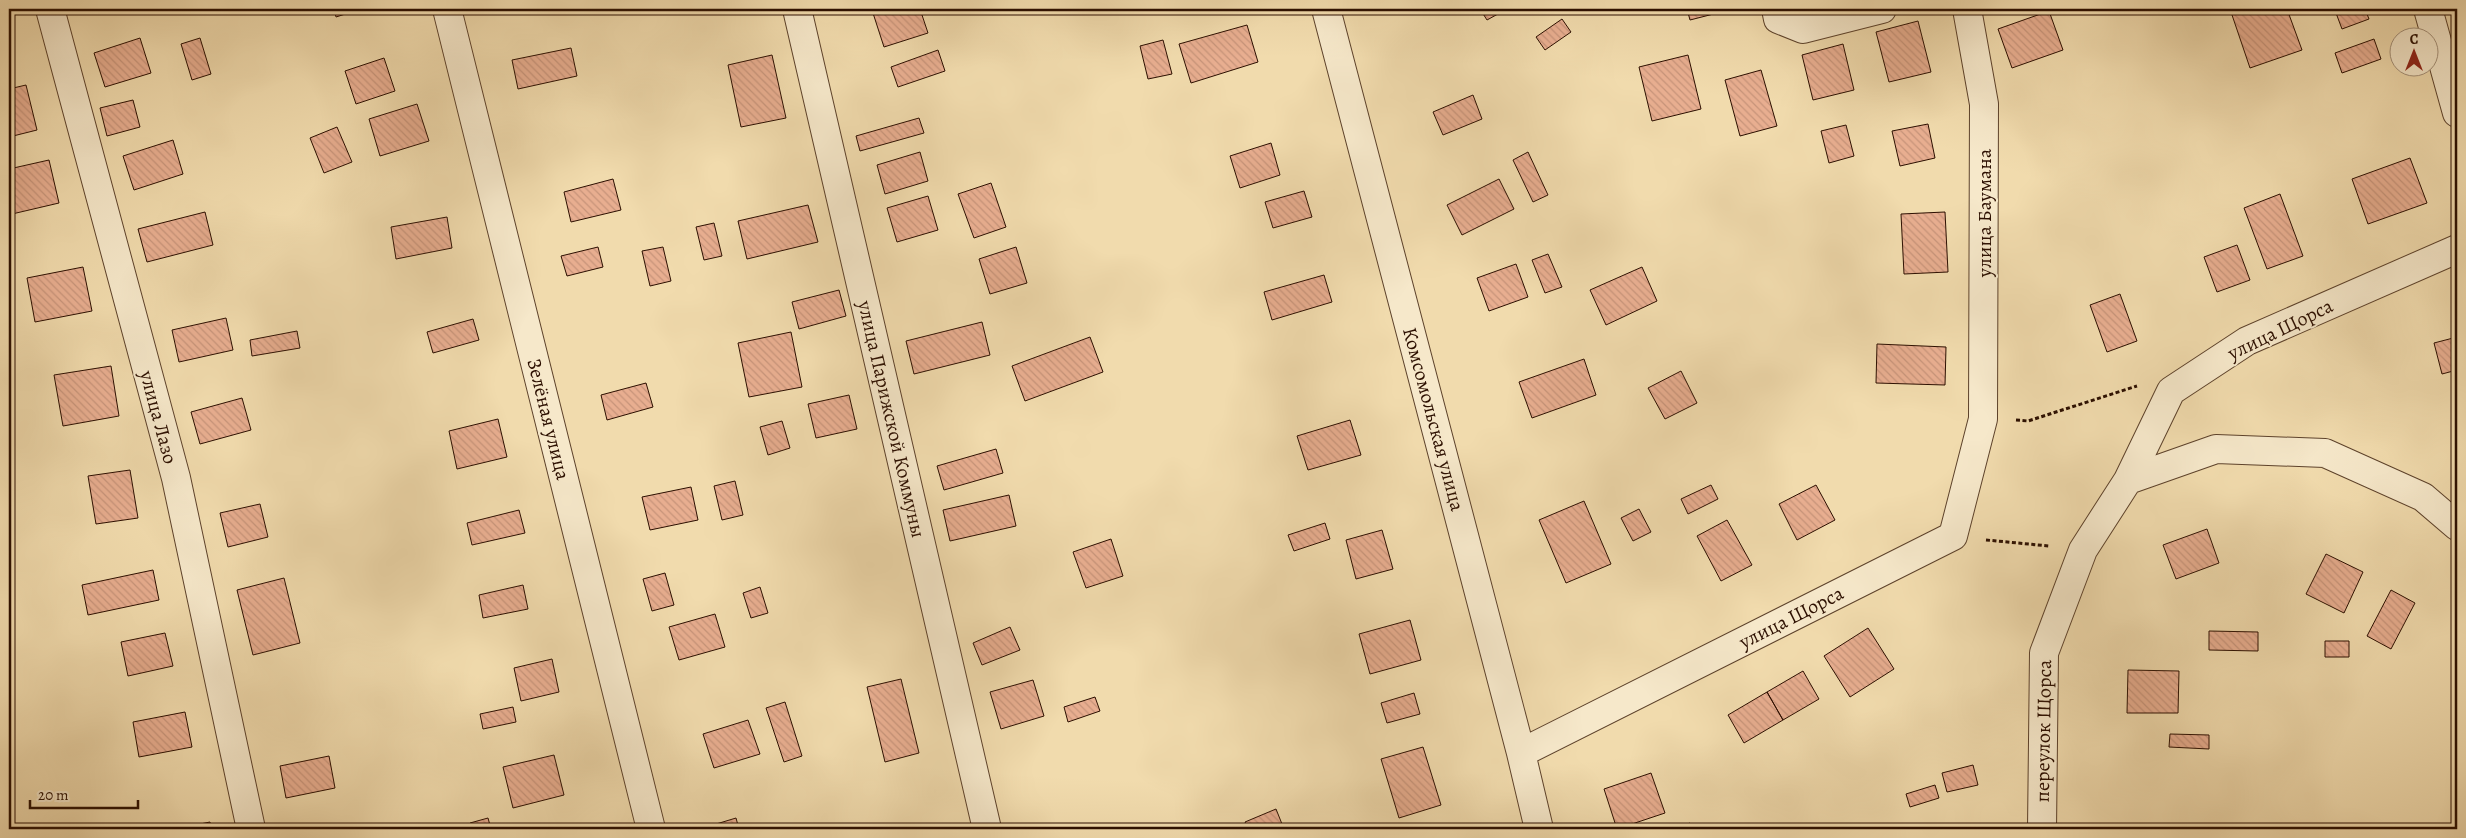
<svg xmlns="http://www.w3.org/2000/svg" width="2466" height="838" viewBox="0 0 2466 838" font-family="Alegreya,serif">
<style>
.building{fill:url(#building-back-hatch);stroke:#2c0f00}
.lines{fill:none;stroke-linecap:round;stroke-linejoin:round}
.minor-casing{stroke:#5d422b;stroke-width:30}
.path{stroke:#2c0f00;stroke-width:3;stroke-dasharray:4 2.5;stroke-linecap:butt}
.minor{stroke:#f6e8ca;stroke-width:28}
.labels{text-anchor:middle;stroke-width:4;stroke-linejoin:round;paint-order:stroke}
.street-label{font-size:20px;fill:#2c0f00;stroke:#f6e8ca}
</style>
<defs>
<pattern id="building-back-hatch" width="6" height="6" patternUnits="userSpaceOnUse" patternTransform="scale(1.25)"><rect width="6" height="6" fill="#e8ae90"/><path d="M-1 5l2 2M0 0l6 6M5-1l2 2" fill="none" stroke="#c7947a"/></pattern>
</defs>
<rect width="100%" height="100%" fill="#f1dbad"/>
<filter id="stains"><feTurbulence type="fractalNoise" baseFrequency=".004" numOctaves="4"/><feColorMatrix values="0 0 0 0 .2 0 0 0 0 .09 0 0 0 0 .02 0 0 0 .5 -.17"/></filter>
<radialGradient id="worn" r=".72"><stop offset=".6" stop-color="#630" stop-opacity="0"/><stop offset="1" stop-color="#630" stop-opacity=".3"/></radialGradient>
<path class="building" d="M334 9H361L336 17Z
M877 9H920L928 33 884 47 872 10Z
M1480 9H1507L1487 20Z
M1687 9H1733L1690 20Z
M2241 9H2287L2302 50 2250 68 2231 12Z
M2348 9H2365L2369 19 2342 29 2336 13Z
M2049 11 2063 50 2012 68 1998 29Z
M1562 19 1571 32 1545 50 1536 37Z
M1918 21 1931 72 1889 82 1876 32Z
M1247 25 1258 62 1191 83 1179 44Z
M140 38 151 73 105 87 94 53Z
M200 38 211 74 192 80 181 44Z
M2374 39 2381 59 2342 73 2335 53Z
M1163 40 1172 74 1148 79 1140 46Z
M1843 44 1854 90 1813 100 1802 55Z
M571 48 577 76 518 89 512 60Z
M938 50 945 71 898 87 891 67Z
M772 55 786 118 741 127 728 65Z
M1688 55 1701 109 1652 121 1639 67Z
M384 58 395 91 356 104 345 71Z
M1761 70 1777 126 1740 136 1725 80Z
M26 85 37 130 9 137V89Z
M1473 95 1482 119 1443 135 1433 112Z
M133 100 140 127 107 136 100 108Z
M417 104 429 141 380 156 369 119Z
M919 118 924 133 860 151 856 136Z
M1928 124 1935 158 1900 166 1892 131Z
M1846 125 1854 156 1829 163 1821 131Z
M337 127 352 162 324 173 310 138Z
M173 140 183 174 134 190 123 156Z
M1271 143 1280 175 1240 188 1230 156Z
M920 152 928 181 885 194 877 165Z
M1528 152 1548 195 1533 202 1513 160Z
M2410 158 2427 203 2368 224 2352 179Z
M49 160 59 203 12 214 9 200V169Z
M613 179 621 210 571 222 564 192Z
M1499 179 1514 209 1462 235 1447 205Z
M991 183 1006 227 974 238 958 194Z
M1304 191 1312 217 1273 228 1265 202Z
M2280 194 2303 256 2267 269 2244 208Z
M928 196 938 230 897 242 887 208Z
M808 205 818 242 747 259 738 221Z
M205 212 213 245 147 262 138 229Z
M1945 212 1948 272 1904 274 1901 214Z
M447 217 452 248 396 259 391 227Z
M714 223 722 256 704 260 696 227Z
M2237 245 2250 280 2217 292 2204 257Z
M598 247 603 267 567 276 561 256Z
M663 247 671 281 650 286 642 251Z
M1016 247 1027 283 990 294 979 259Z
M1548 254 1562 287 1545 293 1532 260Z
M1516 264 1528 297 1489 311 1477 278Z
M83 267 92 311 35 322 27 278Z
M1642 267 1657 301 1606 325 1590 290Z
M1324 275 1332 302 1272 320 1264 292Z
M839 290 846 316 799 329 792 302Z
M2120 294 2137 341 2107 352 2090 305Z
M226 318 233 350 179 362 172 330Z
M473 319 479 340 433 353 427 332Z
M982 322 990 355 914 374 906 341Z
M297 331 300 348 252 356 250 340Z
M791 332 802 387 749 397 738 343Z
M1090 337 1103 372 1025 401 1012 366Z
M2457 337V370L2442 374 2434 343Z
M1877 344 1946 347 1945 385 1876 383Z
M1584 359 1596 395 1532 418 1519 382Z
M111 366 119 416 63 426 54 375Z
M1681 371 1697 403 1665 419 1648 388Z
M646 383 653 407 607 420 601 395Z
M849 395 857 429 816 438 808 404Z
M242 398 251 430 200 444 191 412Z
M498 419 507 457 457 469 449 431Z
M1350 420 1361 455 1308 470 1297 436Z
M782 421 790 448 768 455 760 427Z
M996 449 1003 473 944 490 937 466Z
M130 470 138 518 96 524 88 476Z
M735 481 743 515 722 520 714 486Z
M1711 485 1718 499 1688 514 1681 499Z
M1816 485 1835 520 1797 540 1779 504Z
M691 487 698 520 650 530 642 497Z
M1009 495 1016 526 950 541 943 510Z
M1584 501 1611 564 1566 583 1539 520Z
M260 504 268 537 228 547 220 513Z
M1639 509 1651 532 1633 541 1621 518Z
M519 510 525 533 472 545 467 523Z
M1727 520 1752 565 1721 581 1697 536Z
M1325 523 1330 539 1294 551 1288 535Z
M2207 529 2219 563 2176 579 2163 545Z
M1382 530 1393 569 1356 579 1346 540Z
M1111 539 1123 576 1086 588 1073 552Z
M2326 554 2363 572 2344 613 2306 594Z
M153 570 159 600 88 615 82 585Z
M665 573 674 605 652 611 643 579Z
M284 578 300 643 253 655 237 590Z
M523 585 528 609 483 618 479 595Z
M760 587 768 613 751 618 743 593Z
M2391 590 2415 603 2391 649 2367 636Z
M715 614 725 647 679 660 669 627Z
M1410 620 1421 660 1370 674 1359 634Z
M1010 627 1020 650 982 665 973 643Z
M1868 628 1894 669 1850 697 1824 656Z
M2209 631 2258 632V651L2209 650Z
M165 633 173 666 128 676 121 642Z
M2325 641H2349V657H2325Z
M552 659 559 692 521 701 514 668Z
M2128 670 2179 671 2178 713H2127Z
M1803 671 1819 699 1783 720 1767 692Z
M901 679 919 753 885 762 867 687Z
M1033 680 1044 716 1001 729 990 692Z
M1767 692 1783 720 1744 743 1728 715Z
M1414 693 1420 714 1387 723 1381 703Z
M1095 697 1100 711 1068 722 1064 707Z
M785 702 802 756 784 762 766 708Z
M513 707 516 722 483 729 480 714Z
M185 712 192 747 139 757 133 722Z
M748 720 760 754 714 768 703 734Z
M2170 734 2209 735V749L2169 747Z
M1423 747 1441 805 1399 818 1381 759Z
M554 755 564 795 513 808 503 767Z
M329 756 335 788 286 798 280 766Z
M1973 765 1978 785 1947 792 1942 773Z
M1651 773 1665 813 1617 829 1604 789Z
M1935 785 1939 798 1910 807 1906 794Z
M1276 809 1284 829H1248L1245 822Z
M488 818 491 829H472L470 823Z
M736 818 739 829H704L703 828Z
M210 822 211 829H175Z
M1690 823 1693 829H1677Z"/>
<g class="lines">
<defs>
<path id="minor" d="M50 9 176 478 251 829
M447 9 651 829
M797 9 987 829
M1326 9 1521 753 1539 829
M1776 9 1778 19 1803 29 1882 9
M2428 9 2457 113
M2128 480 2171 391 2247 341 2457 249
M1521 753 1953 536 1983 419 1984 104 1967 9
M2042 829 2044 653 2083 550 2128 480 2216 449 2325 453 2423 497 2457 526"/>
</defs>
<use href="#minor" class="minor-casing"/>
<path class="path" d="M2016 420 2028 421 2137 386
M1986 540 2049 546"/>
<use href="#minor" class="minor"/>
</g>
<g class="labels">
<g class="street-label">
<text transform="translate(1984 213) rotate(-90)" y="7">улица Баумана</text>
<text transform="translate(2280 329) rotate(-26)" y="7">улица Щорса</text>
<text transform="translate(159 417) rotate(75)" y="7">улица Лазо</text>
<text transform="translate(549 419) rotate(76)" y="7">Зелёная улица</text>
<text transform="translate(892 419) rotate(77)" y="7">улица Парижской Коммуны</text>
<text transform="translate(1434 419) rotate(75)" y="7">Комсомольская улица</text>
<text transform="translate(1791 617) rotate(-27)" y="7">улица Щорса</text>
<text transform="translate(2043 731) rotate(-89)" y="7">переулок Щорса</text>
</g>
</g>
<rect width="2466" height="838" fill="none" stroke="#f1dbad" stroke-width="30"/>
<rect x="10" y="10" width="2446" height="818" fill="none" stroke="#2c0f00" stroke-width="2.5"/>
<rect x="15" y="15" width="2436" height="808" fill="none" stroke="#2c0f00"/>
<g transform="translate(2414 52)"><circle r="24" fill="#f6e8ca" stroke="#a59179"/>
<path d="M0-4L9 19L0 12L-9 19Z" fill="#8f2418"/>
<text y="-8" font-size="14" font-weight="bold" text-anchor="middle" fill="#2c0f00">С</text>
</g>
<path d="M30 800v8h108v-8" fill="none" stroke="#2c0f00" stroke-width="2.5"/>
<text x="38" y="800" font-size="15" fill="#2c0f00" stroke="#f6e8ca" stroke-width="4" paint-order="stroke">20 m</text>
<rect width="100%" height="100%" filter="url(#stains)"/>
<rect width="100%" height="100%" fill="url(#worn)"/>
</svg>
